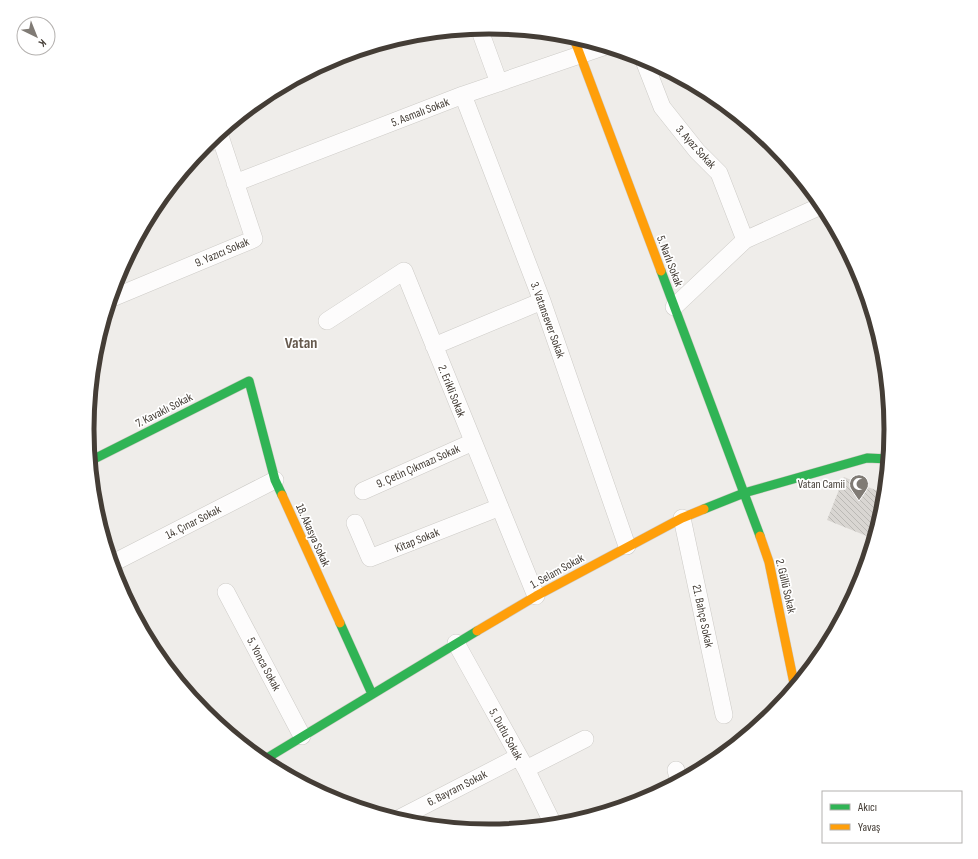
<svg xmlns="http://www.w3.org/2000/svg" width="978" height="859" viewBox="0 0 978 859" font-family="'Sofia Sans Condensed',sans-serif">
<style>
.building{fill:url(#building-back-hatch)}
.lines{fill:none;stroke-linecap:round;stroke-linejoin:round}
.street-casing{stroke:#cdcbc7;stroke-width:18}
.fast-casing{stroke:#cec9c1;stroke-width:10}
.slow-casing{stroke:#cec9c1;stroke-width:10}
.street{stroke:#fdfcfc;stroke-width:17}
.fast{stroke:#30b455;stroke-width:9}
.slow{stroke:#ff9f0a;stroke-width:9}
.labels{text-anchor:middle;stroke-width:3.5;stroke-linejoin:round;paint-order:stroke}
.street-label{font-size:12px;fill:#443d36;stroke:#fff}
.poi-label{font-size:12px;fill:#443d36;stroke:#fff;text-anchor:end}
.district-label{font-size:16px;font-weight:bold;fill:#665a4e;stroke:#fff}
.rim{fill:none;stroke:#443d36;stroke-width:5}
</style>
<defs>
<pattern id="building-back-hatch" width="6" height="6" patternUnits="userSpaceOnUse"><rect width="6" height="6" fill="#d9d6d2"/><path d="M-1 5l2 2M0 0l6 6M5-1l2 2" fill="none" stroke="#bbb9b5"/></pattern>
</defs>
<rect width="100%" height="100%" fill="#efedea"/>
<path class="building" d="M844 477 885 494 884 508 874 539 827 520Z"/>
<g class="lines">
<defs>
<path id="street" d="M479 28 499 83
M643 58 662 107 697 151 719 173 745 240
M463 95 542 301 627 546
M205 145 220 137
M235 183 463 95 606 46
M110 299 254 239 219 133
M674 307 745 240 823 205
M327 321 404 271 536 596
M434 346 542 301
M363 491 473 442
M682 518 724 715
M355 523 370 558 500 507
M111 564 275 480
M226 592 302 736
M456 643 526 769 554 826
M526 769 585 739
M676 770 679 782
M396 820 518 757"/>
<path id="fast" d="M661 271 760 536
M90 461 249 381 275 480 282 495
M704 509 744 493 867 458 889 459
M340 623 372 694
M262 761 477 631"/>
<path id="slow" d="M573 36 661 271
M282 495 340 623
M760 536 769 562 795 688
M477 631 536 596 682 518 704 509"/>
</defs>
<use href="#street" class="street-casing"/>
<use href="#fast" class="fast-casing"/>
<use href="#slow" class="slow-casing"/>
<use href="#street" class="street"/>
<use href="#fast" class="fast"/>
<use href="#slow" class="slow"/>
</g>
<defs>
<symbol id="mosque-pin" viewBox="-11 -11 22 30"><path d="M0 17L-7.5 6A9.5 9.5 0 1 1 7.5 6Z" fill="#807b75" stroke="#fff"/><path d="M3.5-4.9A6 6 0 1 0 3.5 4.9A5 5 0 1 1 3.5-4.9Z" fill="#fff"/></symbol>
</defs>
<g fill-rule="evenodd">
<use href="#mosque-pin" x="848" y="473" width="22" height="30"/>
</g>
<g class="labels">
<g class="street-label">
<text transform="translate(420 112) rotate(-21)" y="4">5. Asmalı Sokak</text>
<text transform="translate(696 147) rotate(48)" y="4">3. Ayaz Sokak</text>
<text transform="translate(222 252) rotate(-23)" y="4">9. Yazıcı Sokak</text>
<text transform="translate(670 261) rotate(69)" y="4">5. Narlı Sokak</text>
<text transform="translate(548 320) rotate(70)" y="4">3. Vatansever Sokak</text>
<text transform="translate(452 391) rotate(68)" y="4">2. Erikli Sokak</text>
<text transform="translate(164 410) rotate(-27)" y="4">7. Kavaklı Sokak</text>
<text transform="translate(418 466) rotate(-24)" y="4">9. Çetin Çıkmazı Sokak</text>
<text transform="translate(193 522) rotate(-27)" y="4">14. Çınar Sokak</text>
<text transform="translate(313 535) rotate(66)" y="4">18. Akasya Sokak</text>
<text transform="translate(417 540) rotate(-22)" y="4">Kitap Sokak</text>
<text transform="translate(557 571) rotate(-29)" y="4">1. Selam Sokak</text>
<text transform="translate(786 586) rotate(77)" y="4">2. Güllü Sokak</text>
<text transform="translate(703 616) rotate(78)" y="4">21. Bahçe Sokak</text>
<text transform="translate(264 664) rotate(62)" y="4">5. Yonca Sokak</text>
<text transform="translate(506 734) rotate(61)" y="4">5. Dutlu Sokak</text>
<text transform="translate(457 788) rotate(-27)" y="4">6. Bayram Sokak</text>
</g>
<g class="poi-label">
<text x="845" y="488">Vatan Camii</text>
</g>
<g class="district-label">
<text x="301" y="348">Vatan</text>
</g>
</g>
<path d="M0 0H978V859H0ZM94 429a395 395 0 1 1 790 0a395 395 0 1 1-790 0Z" fill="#fff" fill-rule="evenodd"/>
<path class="rim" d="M94 429a395 395 0 1 1 790 0a395 395 0 1 1-790 0Z"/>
<rect x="822" y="791" width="140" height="52" fill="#ffffff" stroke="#b4b1af"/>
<rect x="830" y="804" width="20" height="6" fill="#30b455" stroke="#b4b1af"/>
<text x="858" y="811" font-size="12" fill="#443d36">Akıcı</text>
<rect x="830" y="824" width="20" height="6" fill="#ff9f0a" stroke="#b4b1af"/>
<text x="858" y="831" font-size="12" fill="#443d36">Yavaş</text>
<g transform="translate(36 36) rotate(137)"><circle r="19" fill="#ffffff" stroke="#b4b1af"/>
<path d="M0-3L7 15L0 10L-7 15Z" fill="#807b75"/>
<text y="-6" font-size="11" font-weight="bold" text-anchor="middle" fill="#443d36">K</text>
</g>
</svg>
